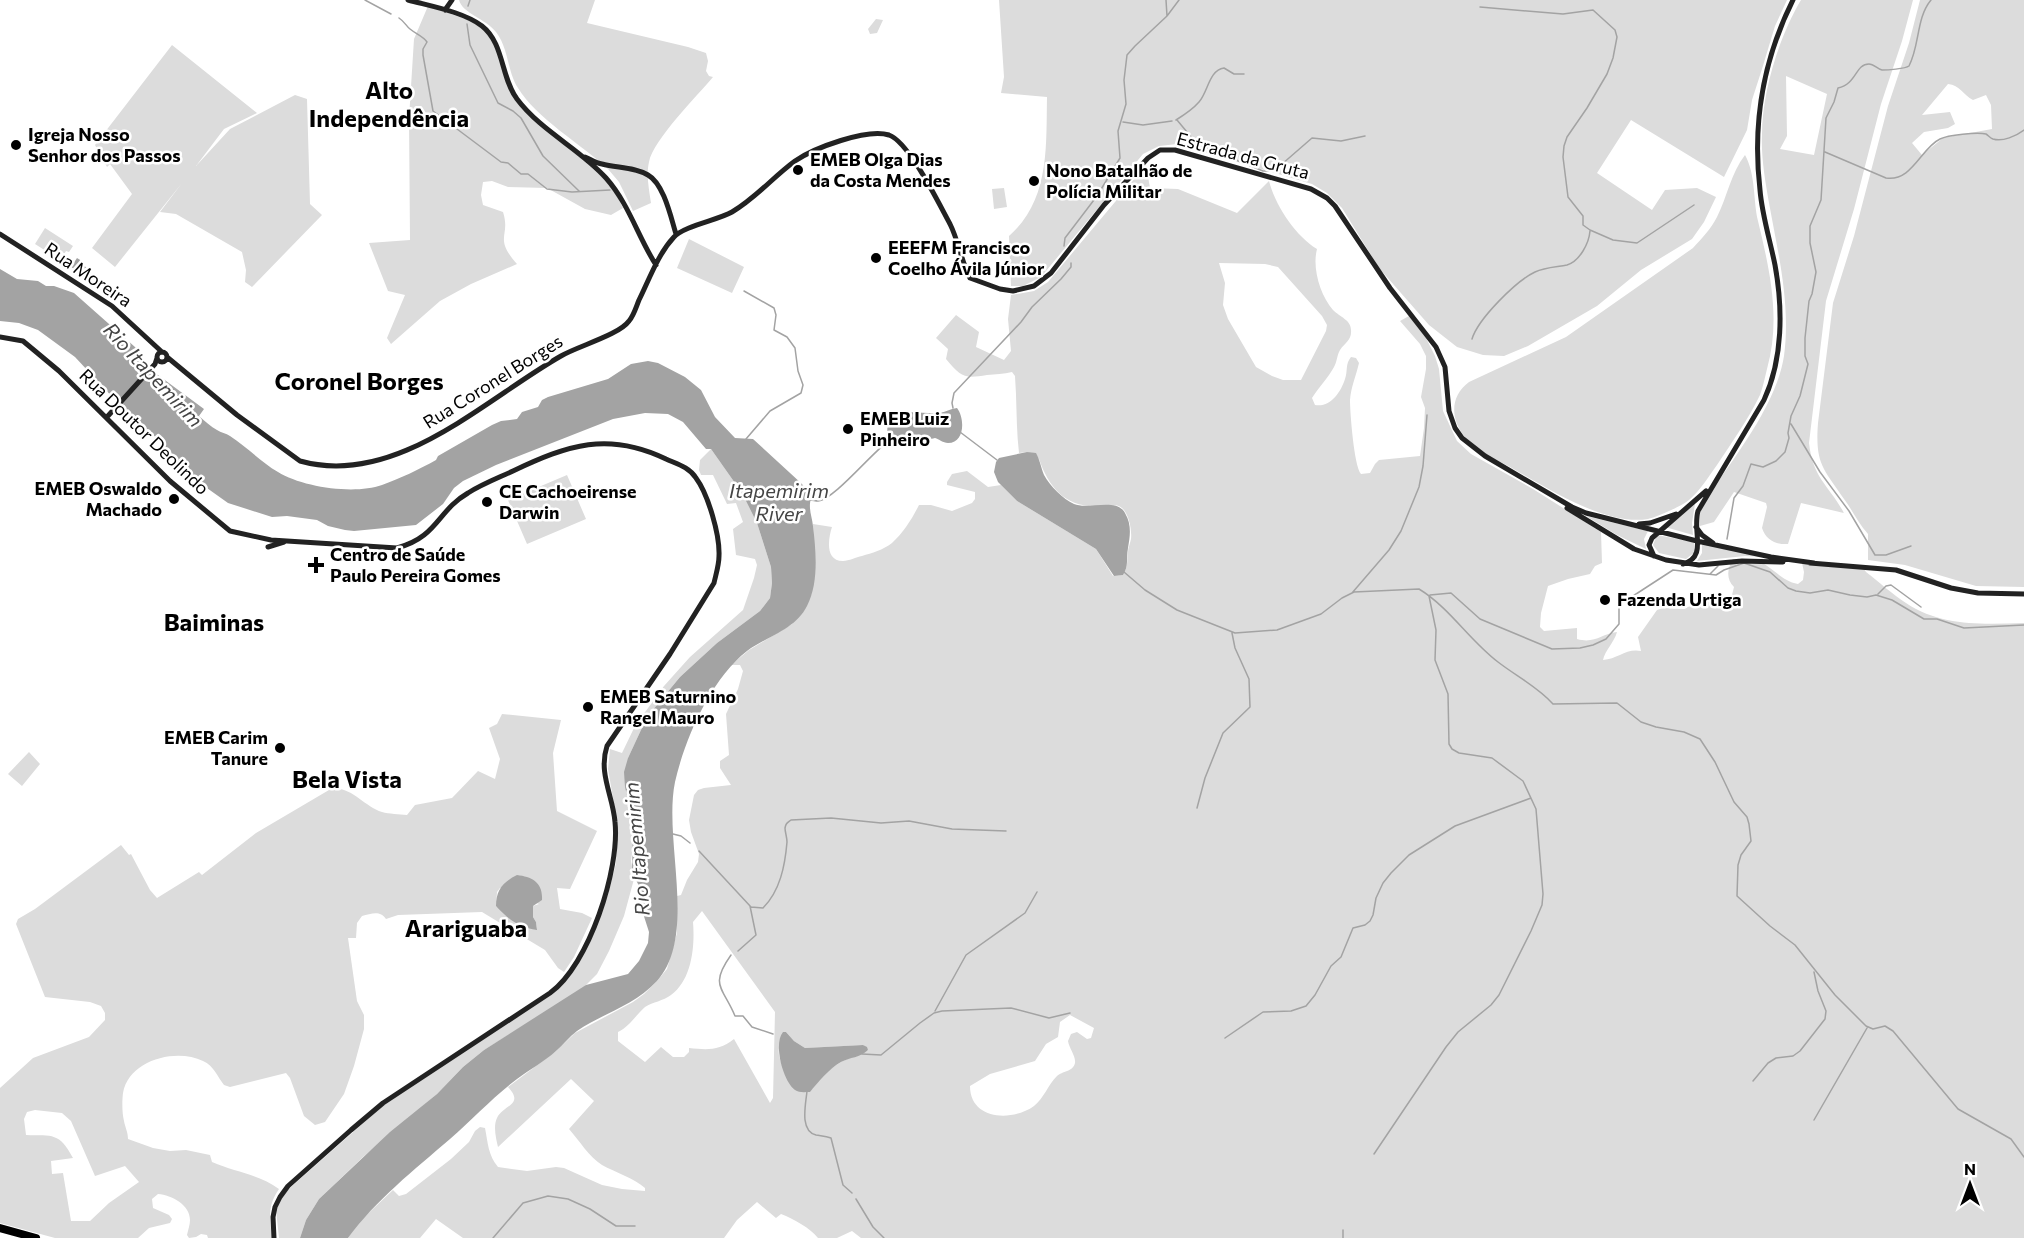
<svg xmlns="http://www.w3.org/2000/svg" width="2024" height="1238" viewBox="0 0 2024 1238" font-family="Commissioner,sans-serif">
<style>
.green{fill:#dcdcdc;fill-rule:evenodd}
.water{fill:#a3a3a3}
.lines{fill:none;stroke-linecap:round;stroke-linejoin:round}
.stream{stroke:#a3a3a3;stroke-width:1.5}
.secondary{stroke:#222;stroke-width:5}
.highway{stroke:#000;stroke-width:8}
.poi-dot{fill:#000;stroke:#fff;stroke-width:2}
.labels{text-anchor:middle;stroke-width:5;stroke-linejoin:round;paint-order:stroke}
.poi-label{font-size:18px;font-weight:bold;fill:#000;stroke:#fff;text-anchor:start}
.street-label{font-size:18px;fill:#000;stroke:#fff}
.water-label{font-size:20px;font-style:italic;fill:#444;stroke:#fff}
.district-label{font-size:24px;font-weight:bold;fill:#000;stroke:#fff}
</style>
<rect width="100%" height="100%" fill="#fff"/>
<path class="green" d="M459 0H595L587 23 688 47 706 53 708 61 706 71 709 76 713 77C698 95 653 140 649 162 646 175 649 190 651 203L633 211 619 182 608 169C581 144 536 118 518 88 507 71 509 49 496 32 486 19 462 13 459 0Z
M999 0H1787L1775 26 1762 69 1752 100 1747 130 1724 177 1631 120 1597 173 1652 210 1665 190 1697 188 1716 197 1704 222 1692 239 1641 270 1597 306 1528 346 1504 356 1483 355 1457 347 1429 325 1379 268 1342 208 1327 193 1312 184 1177 144 1159 146 1143 154 1041 277 1023 286H1011L1009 236C1050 200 1046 147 1047 97L1001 93 1004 77Z
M1801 0H1913L1902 41 1881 104 1854 209 1826 301 1809 443C1813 479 1829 485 1844 513L1801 503 1788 544C1776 545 1766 540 1762 528L1767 507 1766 503 1734 492 1714 522 1700 526 1699 517 1703 503C1732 460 1776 407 1784 356 1791 304 1778 253 1769 203 1765 180 1761 157 1762 135 1762 92 1779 37 1801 0ZM1786 76 1827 94 1814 155 1780 149 1787 136Z
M1920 0H2024V587L1976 586 1905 565 1868 560V534C1858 523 1853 511 1844 499 1823 468 1815 464 1818 423L1833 303 1854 236 1888 106 1909 43ZM1948 84C1960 85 1963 95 1973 100L1986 95 1991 105 1992 129 1943 138 1922 155 1912 143 1924 132 1948 128 1955 124 1950 112 1922 115Z
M428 6 471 21 486 32 498 52 505 79 518 102 612 186 623 208 611 215 585 209 547 188 508 187 492 181 483 182 481 195 483 205 503 212C511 237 493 237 517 264L471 284 440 301 391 344 387 338 405 295 388 291 369 243 410 240 409 118 414 39Z
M876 19 883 20 877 33 870 34 868 29Z
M172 45 257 113 224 129 196 166 230 129 295 95 307 99 310 204 322 215 252 287 245 282 246 270 242 252 176 214 160 212 182 183 115 267 92 248 132 194 110 164 107 167 95 145Z
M1745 155C1756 175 1753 200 1758 221 1770 271 1781 319 1767 369 1765 377 1763 387 1760 395 1748 420 1732 442 1717 465 1709 476 1700 491 1689 500 1682 506 1657 517 1648 519 1605 526 1547 488 1510 467 1495 459 1475 451 1465 437 1450 419 1450 396 1469 382L1566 337 1693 248C1702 238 1711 229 1717 217 1727 197 1731 173 1745 155Z
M1146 165 1150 188 1178 189 1237 213 1269 181C1276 207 1295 235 1317 249 1312 268 1320 295 1333 310 1340 317 1351 320 1351 330 1352 340 1345 343 1340 350 1337 355 1337 362 1334 367 1328 378 1319 387 1312 398L1315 405C1330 408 1341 392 1345 379 1348 371 1345 364 1351 357L1356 358 1359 363C1356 376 1351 387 1350 400 1350 412 1354 466 1361 474L1370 473 1375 464 1379 460 1420 456 1424 428 1425 408 1421 397 1426 369V356L1420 344 1400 321 1409 316 1426 338 1435 356 1439 369 1443 411 1457 441 1471 454 1533 489 1601 532 1602 563 1595 566 1590 574 1568 579 1548 586 1541 613 1540 627 1544 631 1577 628V639C1595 644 1601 634 1617 632 1614 643 1605 650 1603 660 1618 659 1626 648 1641 651L1638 637 1657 610 1663 608 1684 609 1710 596 1725 598 1732 595 1734 587C1726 579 1727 569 1733 559 1740 560 1750 559 1757 561 1773 566 1779 580 1798 584L1803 580 1804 572 1802 563 1862 566 1866 572C1879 582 1892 594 1906 603 1942 627 1983 624 2024 623V1238H861L852 1231 837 1238H818C810 1228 794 1219 781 1214L776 1218 757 1202 737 1220 724 1238H463L436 1219 420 1238H348L358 1223 393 1190 399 1196 406 1194 451 1159 469 1142 475 1131 480 1127 485 1128C488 1143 488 1155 498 1167L527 1171 556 1167 564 1168 602 1185 622 1189 645 1191V1188C635 1179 615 1172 602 1165 589 1157 579 1140 569 1129L594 1101 571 1079 498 1147C496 1139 493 1126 497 1118 503 1105 525 1105 508 1087L556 1051 575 1033 633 1002 644 994 657 981 667 969 677 933V896L681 895 687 880 698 862 699 854 691 832 689 820 694 795 698 790 704 788 731 785 720 768V761L729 755 726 714 738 689 743 671 740 665H731L749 650 792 624 811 596 815 571 813 524 832 527C828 539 825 561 843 561 849 561 856 557 862 556 872 553 883 550 892 543 903 533 912 519 919 505H931L952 511 972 503 975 499V492L947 485V482L952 474 967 471 988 487 1001 485 1017 501 1096 549 1113 576 1123 575C1128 567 1127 561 1128 552 1128 548 1130 544 1131 539 1132 530 1129 514 1122 508 1116 503 1106 506 1099 506 1066 508 1049 488 1039 459L1027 452 1019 453C1016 428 1017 402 1015 376L1012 372C1004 374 995 374 987 375 964 379 961 377 946 359L948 349 936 338 956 315 979 332 976 347 1004 360 1011 351 1008 319 1011 295 1034 291 1048 282ZM1219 263 1265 264 1278 267 1322 316 1327 325 1326 331 1301 380H1283L1272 376 1256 367 1228 319 1223 305 1225 283ZM702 911 775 1012 773 1098 770 1103 734 1039C719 1051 707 1050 689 1048V1052L684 1057H673L661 1047 645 1062 618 1041V1032C630 1026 635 1016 645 1007 653 1002 663 1001 671 995 692 980 695 946 693 922ZM1070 1015 1094 1028 1091 1038 1087 1039 1077 1032 1071 1034 1068 1041C1069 1048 1076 1056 1075 1063 1073 1072 1062 1071 1057 1076 1048 1085 1044 1098 1034 1106 1012 1122 970 1120 970 1086L990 1074 1035 1061 1046 1044 1058 1037 1060 1022ZM786 1032 794 1041 805 1048 863 1045 868 1050C859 1056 850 1057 841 1062 831 1068 817 1079 812 1089L787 1078C780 1056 773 1054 786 1032Z
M1004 188 1007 207 994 209 992 189Z
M45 228 73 246 69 252 66 251 63 256 60 254 57 258 35 244Z
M689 239 744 267 732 293 677 268Z
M711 449 742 493 757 523 771 567 772 583 770 598 760 611 717 643 680 677 647 717 628 758 627 797 633 819 634 838 631 861 634 879 624 916 609 951 597 974 581 990 484 1050 463 1067 437 1094 363 1157 319 1199 306 1220 300 1238H279L276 1210 283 1194 386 1103 551 993 582 954 608 895 616 863 618 827 608 769 610 749 622 753 635 726 664 686 690 657 743 610 754 578 757 565 755 559 736 555 733 529 743 522 736 503 727 504 713 475H701L699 470 700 460Z
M567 475 586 519 527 544 508 500Z
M1695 504 1692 523 1693 535 1665 527Z
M1586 516 1648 531 1644 539 1646 549 1617 535Z
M1657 535 1689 541 1694 543 1695 552 1686 559 1659 553 1653 545Z
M1702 544 1767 557 1745 556 1697 561 1702 553Z
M502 714 561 720 553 753 557 811 597 831 570 889 557 888 560 909 582 913 592 918 574 957 564 972 558 968 545 950 482 912 398 915 386 919C380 910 371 914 362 916L357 923 356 938H348L357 1001 364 1015V1029L354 1066 344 1094 325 1122 315 1125 304 1116 290 1078 286 1073 230 1087 224 1085C217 1076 214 1066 203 1061 176 1048 129 1060 123 1093 122 1101 122 1113 124 1121 125 1127 128 1132 128 1139L153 1148 170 1151 186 1150 210 1155 212 1162C235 1172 258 1174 279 1189 267 1206 270 1219 272 1238H208L207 1235 201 1234 196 1237 189 1238 187 1235C188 1230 190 1225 190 1220 190 1205 172 1195 158 1194L152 1199 153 1208 169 1215 172 1219 170 1223 149 1228 138 1238H55L0 1223V1088L33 1058 89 1037 105 1020V1013L101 1006 90 1002 45 997 16 924 18 919 35 909 121 845 129 855 131 854 150 890 157 898 199 872 202 875 256 833 329 790C349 783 363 806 382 812 389 814 399 814 407 815L415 805 452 798 478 771 495 779 500 759 489 728 497 724ZM500 888 539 904 533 906V917L536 922 537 929 496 906 497 892ZM35 1110 62 1113 71 1121 95 1176 125 1166 139 1182 109 1203 90 1221H71L63 1173 52 1174 51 1161 73 1158C59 1132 53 1136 26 1135L24 1119 27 1112Z
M29 752 40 764 22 786 8 774Z"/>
<path class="water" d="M77 258 85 263 83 265 87 268 83 274 71 267Z
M0 269 17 279 38 281 46 286H54L74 293 135 347 144 360 158 375 204 409 199 416C205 421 211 427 217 430 221 433 226 433 230 436 247 447 261 462 278 472 302 487 354 495 382 485 399 479 420 469 436 460L438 456 492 425 501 421 517 419 522 412 538 407 542 400 548 397 608 379 631 364 648 361 658 363 685 377 701 390 715 417 735 438 753 439 802 484 811 498C808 509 812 516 813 526 816 551 819 583 807 606 795 630 767 636 747 651 711 679 685 738 675 782 663 841 698 935 657 981 634 1006 603 1013 577 1031 569 1037 563 1045 556 1051 544 1062 530 1069 517 1079 493 1097 473 1119 450 1139 414 1170 376 1200 348 1238H300L306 1220 319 1199 390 1132 437 1094 463 1067 484 1050 586 985 628 974 639 961 648 943 649 932 641 907 640 888 632 872 633 819 625 787 624 772 628 758 647 717 680 677 717 643 760 611 770 598 772 583 771 567 757 523 742 493 711 449H706L683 422 668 414 645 413 613 419 496 465 463 481 454 488 443 504 416 525 354 531 345 530 328 526 317 520 287 516 272 517 228 503 183 471 179 462 158 439 131 417 75 357 38 330 19 323 0 321Z
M957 408C965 418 965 443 948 443 943 443 939 439 935 438L923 441 888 439C882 402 918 415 939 413 946 412 950 409 957 408Z
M1027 452 1036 453C1040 460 1041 468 1044 475 1050 486 1063 499 1074 504 1088 510 1117 497 1125 513 1132 525 1130 536 1128 548 1126 559 1129 566 1123 575L1114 576 1096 549 1017 501 998 482 994 472 996 462 999 458Z
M517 875C532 877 543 882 542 900L533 906V917L536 922 537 930C519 928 508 919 496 906 496 890 503 882 517 875Z
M783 1032H786L794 1041 805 1048 863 1045 867 1047 868 1050C860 1058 850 1057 841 1062 829 1069 819 1081 810 1092 805 1092 799 1093 795 1090 783 1081 773 1044 783 1032Z"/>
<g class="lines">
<path class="stream" d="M365 0 391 14
M1166 0 1167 16
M468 6 470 0
M1480 7 1563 14 1593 10 1615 30 1617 37 1613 58 1607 74 1587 108 1567 137 1564 146 1563 157 1568 197 1583 216V225L1590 230 1613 240 1637 243 1694 205
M399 18C405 22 406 26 410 29 416 34 423 36 427 42L423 49V55L433 111 501 162 508 163 521 174H528L547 189 572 192 610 190
M467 24 470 45 498 103 513 111 521 118 543 156 579 191
M1176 120C1184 115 1193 109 1199 102 1208 92 1209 70 1224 68L1234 74H1244
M1177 120 1197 144 1263 171H1274L1312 138 1341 141 1365 136
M1123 122 1143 125 1172 121
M1825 152 1886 178C1912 182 1921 148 1940 139 1948 135 1977 132 1986 134 1988 135 1990 138 1993 139 2003 142 2016 136 2024 130
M1064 246 1065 238 1097 196 1120 158 1118 131 1126 104 1124 80 1127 55 1135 46 1167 16 1179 0
M744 291 774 308 776 315 774 330 787 337 795 348 798 371 803 385 801 393 770 411 746 439
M1472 339C1478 319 1516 281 1535 272 1545 267 1557 267 1567 265 1580 261 1589 243 1590 231
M953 408 952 403 954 393 1021 322 1032 307 1061 279 1071 267V263
M1791 424 1820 472 1849 511 1875 555H1886L1911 546
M960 432 997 460
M810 500C813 500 815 501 818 501 834 500 874 450 891 439
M1727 539 1734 498 1743 486 1751 464 1763 467 1776 461 1785 452 1789 438 1788 433 1791 416 1800 396 1808 364 1805 356V338L1809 301 1812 294 1816 272 1810 243V226L1821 200 1826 118 1834 102 1838 88C1857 84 1855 64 1869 64 1874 64 1877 69 1882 70 1887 70 1905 69 1909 66 1920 45 1916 18 1931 0
M1124 572 1145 590 1177 610 1235 633 1277 630 1321 614 1342 598 1354 592 1419 589C1450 608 1469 640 1498 662 1516 676 1538 687 1553 704L1617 703 1641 722 1656 727 1684 732 1700 739 1715 762 1734 802 1747 817 1749 824 1751 841 1741 855 1738 865 1737 896 1770 926 1795 945 1835 995 1866 1026 1873 1029 1885 1026 1893 1031 1958 1109 2011 1139 2024 1157
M1710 574 1718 566
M1352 593 1389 550 1401 531 1419 487 1423 466 1427 415
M1878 594 1886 586 1891 585 1921 607
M1430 595 1451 593 1480 619 1552 649 1580 648 1593 645 1606 639 1619 624V602L1628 598
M1633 596 1673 570 1716 575 1724 570 1744 563 1770 572 1788 588 1796 591 1810 593 1828 590 1850 595 1867 597 1876 595 1892 600 1924 619H1937L1964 628 2024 625
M1197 808 1205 778 1223 733 1250 707 1249 679 1235 648 1232 633
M673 834 681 836 690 843
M699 851 751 907 763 908C780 891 785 866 787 842 787 837 785 832 785 828 786 823 787 823 791 820L831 818 881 823 909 821 952 829 1006 831
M738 951 756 935 750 906
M731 955C709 986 723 987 735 1016H743L752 1027 773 1034
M935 1011 966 955 1025 913 1037 892
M1225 1038 1263 1012 1291 1011 1306 1006 1315 995 1331 966 1341 957 1353 928 1365 925 1370 921 1373 915 1376 898 1383 883 1391 873 1409 855 1455 826 1531 798
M862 1054 881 1055 920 1023 934 1013 942 1011 1011 1008 1049 1018 1070 1013
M1753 1081 1768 1063 1776 1058 1793 1056 1800 1051 1825 1019 1826 1011 1818 991 1814 972
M807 1091C806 1103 799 1131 816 1135 821 1136 825 1136 831 1138L843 1185 852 1193
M1814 1120 1867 1028
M1374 1154 1446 1047 1458 1032 1491 1005 1499 995 1531 931 1542 905 1543 894 1536 809 1523 781 1492 758 1459 753 1452 749 1449 744 1448 694 1435 660 1436 630 1429 596
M856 1199 873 1227 884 1238
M493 1238 523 1203 548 1196 568 1199 590 1209 616 1226H635
M1343 1238V1230"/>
<path class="secondary" d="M408 0C430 6 464 12 482 26 504 43 501 78 517 99 541 131 580 149 606 178 629 204 638 237 656 265
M445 10 452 0
M585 157C590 159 596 163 602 164 617 168 635 167 648 175 664 184 671 218 676 234
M0 234 112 306 162 352
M0 337 23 341 59 371 170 481 230 531 271 540 397 548C438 537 437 511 468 493 482 484 498 478 513 471 568 445 608 431 666 459 677 464 689 467 696 478 708 494 720 535 719 556 719 565 716 574 714 583L670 654 607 746C598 773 613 796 615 822 620 869 589 965 550 993L383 1103 351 1130 288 1186 280 1197 275 1207 273 1217 274 1238
M157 357a5 5 0 1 1 10 0a5 5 0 1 1-10 0Z
M167 357 237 415 300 461C396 488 485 399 561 356 578 346 619 335 629 321 634 315 636 307 639 300 649 280 658 254 674 237 684 226 718 220 732 212 756 198 773 177 795 161 814 148 867 128 889 135 909 142 939 204 950 224 959 242 961 261 970 278L1000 289 1013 291 1034 286 1051 273 1104 205 1148 158 1160 150H1175L1311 189 1327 198 1335 206 1390 288 1436 347 1445 367 1449 411 1455 428 1462 438 1485 456 1572 507 1586 513 1697 541 1771 557 1814 563
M107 417 155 364 157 358
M1567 508 1634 549 1666 560 1699 565 1742 561 1783 562
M1639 524 1650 523 1676 514
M1696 527 1702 535 1713 543
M268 547 284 542
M1654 556 1649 545 1652 538 1706 491
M1810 563 1896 570 1951 588 1978 593 2024 594
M1683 564C1708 557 1692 532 1698 511L1764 400C1783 359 1783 309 1775 265 1770 240 1762 215 1760 190 1752 122 1763 60 1793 0"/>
<path class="highway" d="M0 1228 36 1238"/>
</g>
<g class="poi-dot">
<circle cx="16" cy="145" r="6"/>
<circle cx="798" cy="170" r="6"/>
<circle cx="1034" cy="181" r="6"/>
<circle cx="876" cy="258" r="6"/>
<circle cx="848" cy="429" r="6"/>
<circle cx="174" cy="499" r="6"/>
<circle cx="487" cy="502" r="6"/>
<path d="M313 556h6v6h6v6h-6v6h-6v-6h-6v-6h6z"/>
<circle cx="1605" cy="600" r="6"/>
<circle cx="588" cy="707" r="6"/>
<circle cx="280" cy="748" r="6"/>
</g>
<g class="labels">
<g class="poi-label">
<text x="28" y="141">Igreja Nosso<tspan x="28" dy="21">Senhor dos Passos</tspan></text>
<text x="810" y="166">EMEB Olga Dias<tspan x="810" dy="21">da Costa Mendes</tspan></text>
<text x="1046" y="177">Nono Batalhão de<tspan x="1046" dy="21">Polícia Militar</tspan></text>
<text x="888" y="254">EEEFM Francisco<tspan x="888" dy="21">Coelho Ávila Júnior</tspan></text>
<text x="860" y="425">EMEB Luiz<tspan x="860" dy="21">Pinheiro</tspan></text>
<text x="162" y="495" text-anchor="end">EMEB Oswaldo<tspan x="162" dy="21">Machado</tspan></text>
<text x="499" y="498">CE Cachoeirense<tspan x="499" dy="21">Darwin</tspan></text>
<text x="330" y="561">Centro de Saúde<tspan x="330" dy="21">Paulo Pereira Gomes</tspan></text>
<text x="1617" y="606">Fazenda Urtiga</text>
<text x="600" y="703">EMEB Saturnino<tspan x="600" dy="21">Rangel Mauro</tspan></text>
<text x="268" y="744" text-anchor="end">EMEB Carim<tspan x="268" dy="21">Tanure</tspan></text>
</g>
<g class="street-label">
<text transform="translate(1243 156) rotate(15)" y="6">Estrada da Gruta</text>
<text transform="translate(88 275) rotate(34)" y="6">Rua Moreira</text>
<text transform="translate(493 382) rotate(-32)" y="6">Rua Coronel Borges</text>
<text transform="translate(144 432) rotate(44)" y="6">Rua Doutor Deolindo</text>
</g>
<g class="water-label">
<text transform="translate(153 375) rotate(47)" y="7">Rio Itapemirim</text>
<text x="779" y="498">Itapemirim<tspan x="779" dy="23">River</tspan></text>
<text transform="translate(637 849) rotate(-95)" y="7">Rio Itapemirim</text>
</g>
<g class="district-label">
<text x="389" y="99">Alto<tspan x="389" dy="28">Independência</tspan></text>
<text x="359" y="390">Coronel Borges</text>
<text x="214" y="631">Baiminas</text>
<text x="347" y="788">Bela Vista</text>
<text x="466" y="937">Arariguaba</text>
</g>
</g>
<g transform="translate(1970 1184)" stroke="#ffffff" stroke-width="4.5" paint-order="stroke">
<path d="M0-4.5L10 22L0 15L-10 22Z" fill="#000000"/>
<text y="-9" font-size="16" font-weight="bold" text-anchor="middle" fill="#000000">N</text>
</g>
</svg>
